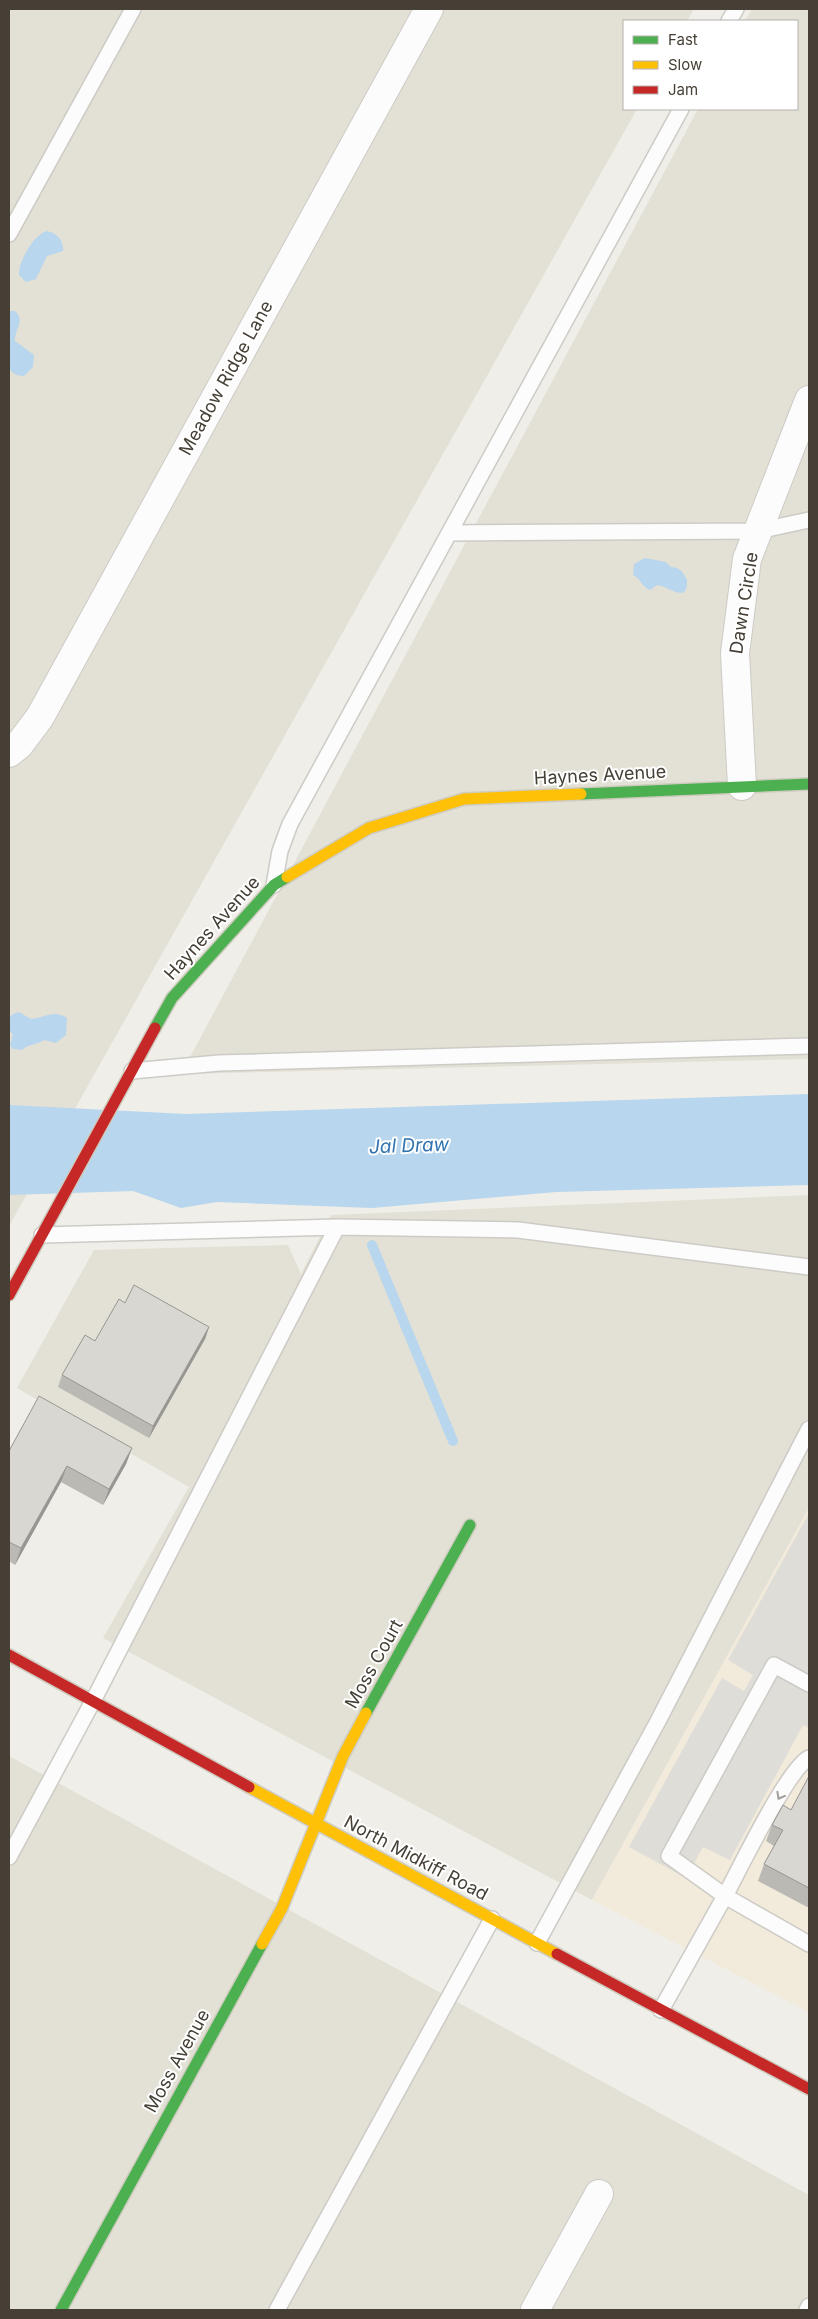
<svg xmlns="http://www.w3.org/2000/svg" width="818" height="2319" viewBox="0 0 818 2319" font-family="Inter,sans-serif">
<style>
.residential{fill:#e3e0d5}
.commercial{fill:#f2eadb}
.parking{fill:#deddd8}
.water{fill:#b8d6ed}
.lines{fill:none;stroke-linecap:round;stroke-linejoin:round}
.stream{stroke:#b8d6ed;stroke-width:10}
.lane-casing{stroke:#cdcbc6;stroke-width:18}
.street-casing{stroke:#cdcbc6;stroke-width:30}
.fast-casing{stroke:#cecbbf;stroke-width:14}
.slow-casing{stroke:#cecbbf;stroke-width:14}
.jam-casing{stroke:#cecbbf;stroke-width:14}
.lane{stroke:#fdfcfc;stroke-width:15}
.street{stroke:#fdfcfc;stroke-width:28}
.fast{stroke:#4caf50;stroke-width:11}
.slow{stroke:#ffc107;stroke-width:11}
.jam{stroke:#c62828;stroke-width:11}
.wall{fill:#bbb9b4}
.shaded-wall{fill:#989692}
.building{fill:#d9d7d1;stroke:#989692}
.oneway{stroke:#a19e98}
.labels{text-anchor:middle;stroke-width:4;stroke-linejoin:round;paint-order:stroke}
.street-label{font-size:18px;fill:#453f35;stroke:#fff}
.water-label{font-size:19px;font-style:italic;fill:#3073af;stroke:#fff}
</style>
<rect width="100%" height="100%" fill="#efeee8"/>
<path class="residential" d="M9 9H694L687 21H624V109H637L9 1226Z
M752 9H809V1059L181 1074 698 109H797V21H745Z
M809 1195V1508L592 1900 103 1638 189 1487 17 1388 94 1250 288 1245 301 1274 331 1215Z
M9 1756 809 2195V2310H9Z"/>
<path class="commercial" d="M809 1508V2012L592 1900Z"/>
<path class="parking" d="M809 1513V1728L803 1725 730 1860 703 1847 686 1878 629 1847 722 1678 744 1691 753 1675 728 1660Z"/>
<path class="water" d="M47 231C57 233 64 241 63 251L47 256 36 279 26 282 19 275C18 262 34 234 47 231Z
M9 311H15C26 321 14 330 15 341L34 355 33 367 24 376 16 375 9 369Z
M645 558 666 562 671 567C681 568 683 572 687 580 688 605 669 586 657 585L650 590C642 587 641 579 633 575L634 564Z
M19 1012 31 1019C45 1018 53 1009 67 1018L66 1035 56 1043 44 1040C37 1045 28 1044 22 1050L13 1049 10 1045 13 1034 9 1031V1018L13 1014Z
M809 1094V1185L556 1192 372 1208 217 1202 181 1208 133 1191 9 1195V1105L186 1114Z"/>
<g class="lines">
<path class="stream" d="M372 1245 453 1441"/>
<defs>
<path id="lane" d="M729 21 736 9
M9 234 133 9
M449 533 758 531 809 520
M274 885 280 851 290 824 681 109
M132 1071 219 1063 809 1046
M337 1227 518 1230 809 1267
M809 1684 774 1665 669 1856 725 1896C739 1870 788 1768 809 1758
M9 1857 93 1701 337 1227 42 1235
M537 1943 657 1723 809 1429
M661 2010 725 1896 809 1944
M277 2310 492 1919
M807 2310 809 2306"/>
<path id="street" d="M9 753 19 745 40 717 429 9
M742 786 735 653 747 559 809 400
M535 2310 599 2194"/>
<path id="fast" d="M581 794 809 784
M155 1028 172 998 274 885 287 877
M366 1713 470 1525
M61 2310 262 1944"/>
<path id="slow" d="M287 877 369 828 464 799 581 794
M249 1787 557 1954
M262 1944 282 1908 343 1756 366 1713"/>
<path id="jam" d="M9 1295 155 1028
M9 1655 249 1787
M557 1954 809 2089"/>
</defs>
<use href="#lane" class="lane-casing"/>
<use href="#street" class="street-casing"/>
<use href="#fast" class="fast-casing"/>
<use href="#slow" class="slow-casing"/>
<use href="#jam" class="jam-casing"/>
<use href="#lane" class="lane"/>
<use href="#street" class="street"/>
<use href="#fast" class="fast"/>
<use href="#slow" class="slow"/>
<use href="#jam" class="jam"/>
</g>
<path class="wall" d="M125 1303 209 1327 205 1339 149 1438 58 1387 62 1375 95 1341Z
M132 1448 126 1464 103 1505 61 1482 15 1565 9 1561V1451Z
M809 1776V1908L758 1881 764 1864 774 1846 766 1841 772 1825 791 1810Z"/>
<path class="shaded-wall" d="M209 1327 205 1339 149 1438 153 1426Z
M132 1448 126 1464 103 1505 109 1489Z
M67 1466 61 1482 15 1565 21 1548Z"/>
<path class="building" d="M134 1285 209 1327 153 1426 62 1375 85 1335 95 1341 119 1299 125 1303Z
M39 1396 132 1448 109 1489 67 1466 21 1548 9 1542V1451Z
M809 1776V1888L764 1864 783 1830 772 1825 783 1805 791 1810Z"/>
<defs><path id="oneway-chevron" d="M-2-3.5L2.5 0L-2 3.5" fill="none" stroke-width="1.6" stroke-linecap="round" stroke-linejoin="round" transform="scale(1.25)"/></defs>
<use class="oneway" href="#oneway-chevron" transform="translate(780 1796) rotate(119)"/>
<g class="labels">
<g class="street-label">
<text transform="translate(226 378) rotate(-61)" y="6">Meadow Ridge Lane</text>
<text transform="translate(744 603) rotate(-81)" y="6">Dawn Circle</text>
<text transform="translate(600 775) rotate(-3)" y="6">Haynes Avenue</text>
<text transform="translate(212 928) rotate(-48)" y="6">Haynes Avenue</text>
<text transform="translate(374 1664) rotate(-61)" y="6">Moss Court</text>
<text transform="translate(416 1858) rotate(28)" y="6">North Midkiff Road</text>
<text transform="translate(177 2061) rotate(-61)" y="6">Moss Avenue</text>
</g>
<g class="water-label">
<text transform="translate(409 1145) rotate(-2)" y="7">Jal Draw</text>
</g>
</g>
<rect width="818" height="2319" fill="none" stroke="#453f35" stroke-width="20"/>
<rect x="623" y="20" width="175" height="90" fill="#ffffff" stroke="#b5b2ae"/>
<rect x="633" y="36" width="25" height="8" fill="#4caf50" stroke="#b5b2ae"/>
<text x="668" y="45" font-size="15" fill="#453f35">Fast</text>
<rect x="633" y="61" width="25" height="8" fill="#ffc107" stroke="#b5b2ae"/>
<text x="668" y="70" font-size="15" fill="#453f35">Slow</text>
<rect x="633" y="86" width="25" height="8" fill="#c62828" stroke="#b5b2ae"/>
<text x="668" y="95" font-size="15" fill="#453f35">Jam</text>
</svg>
